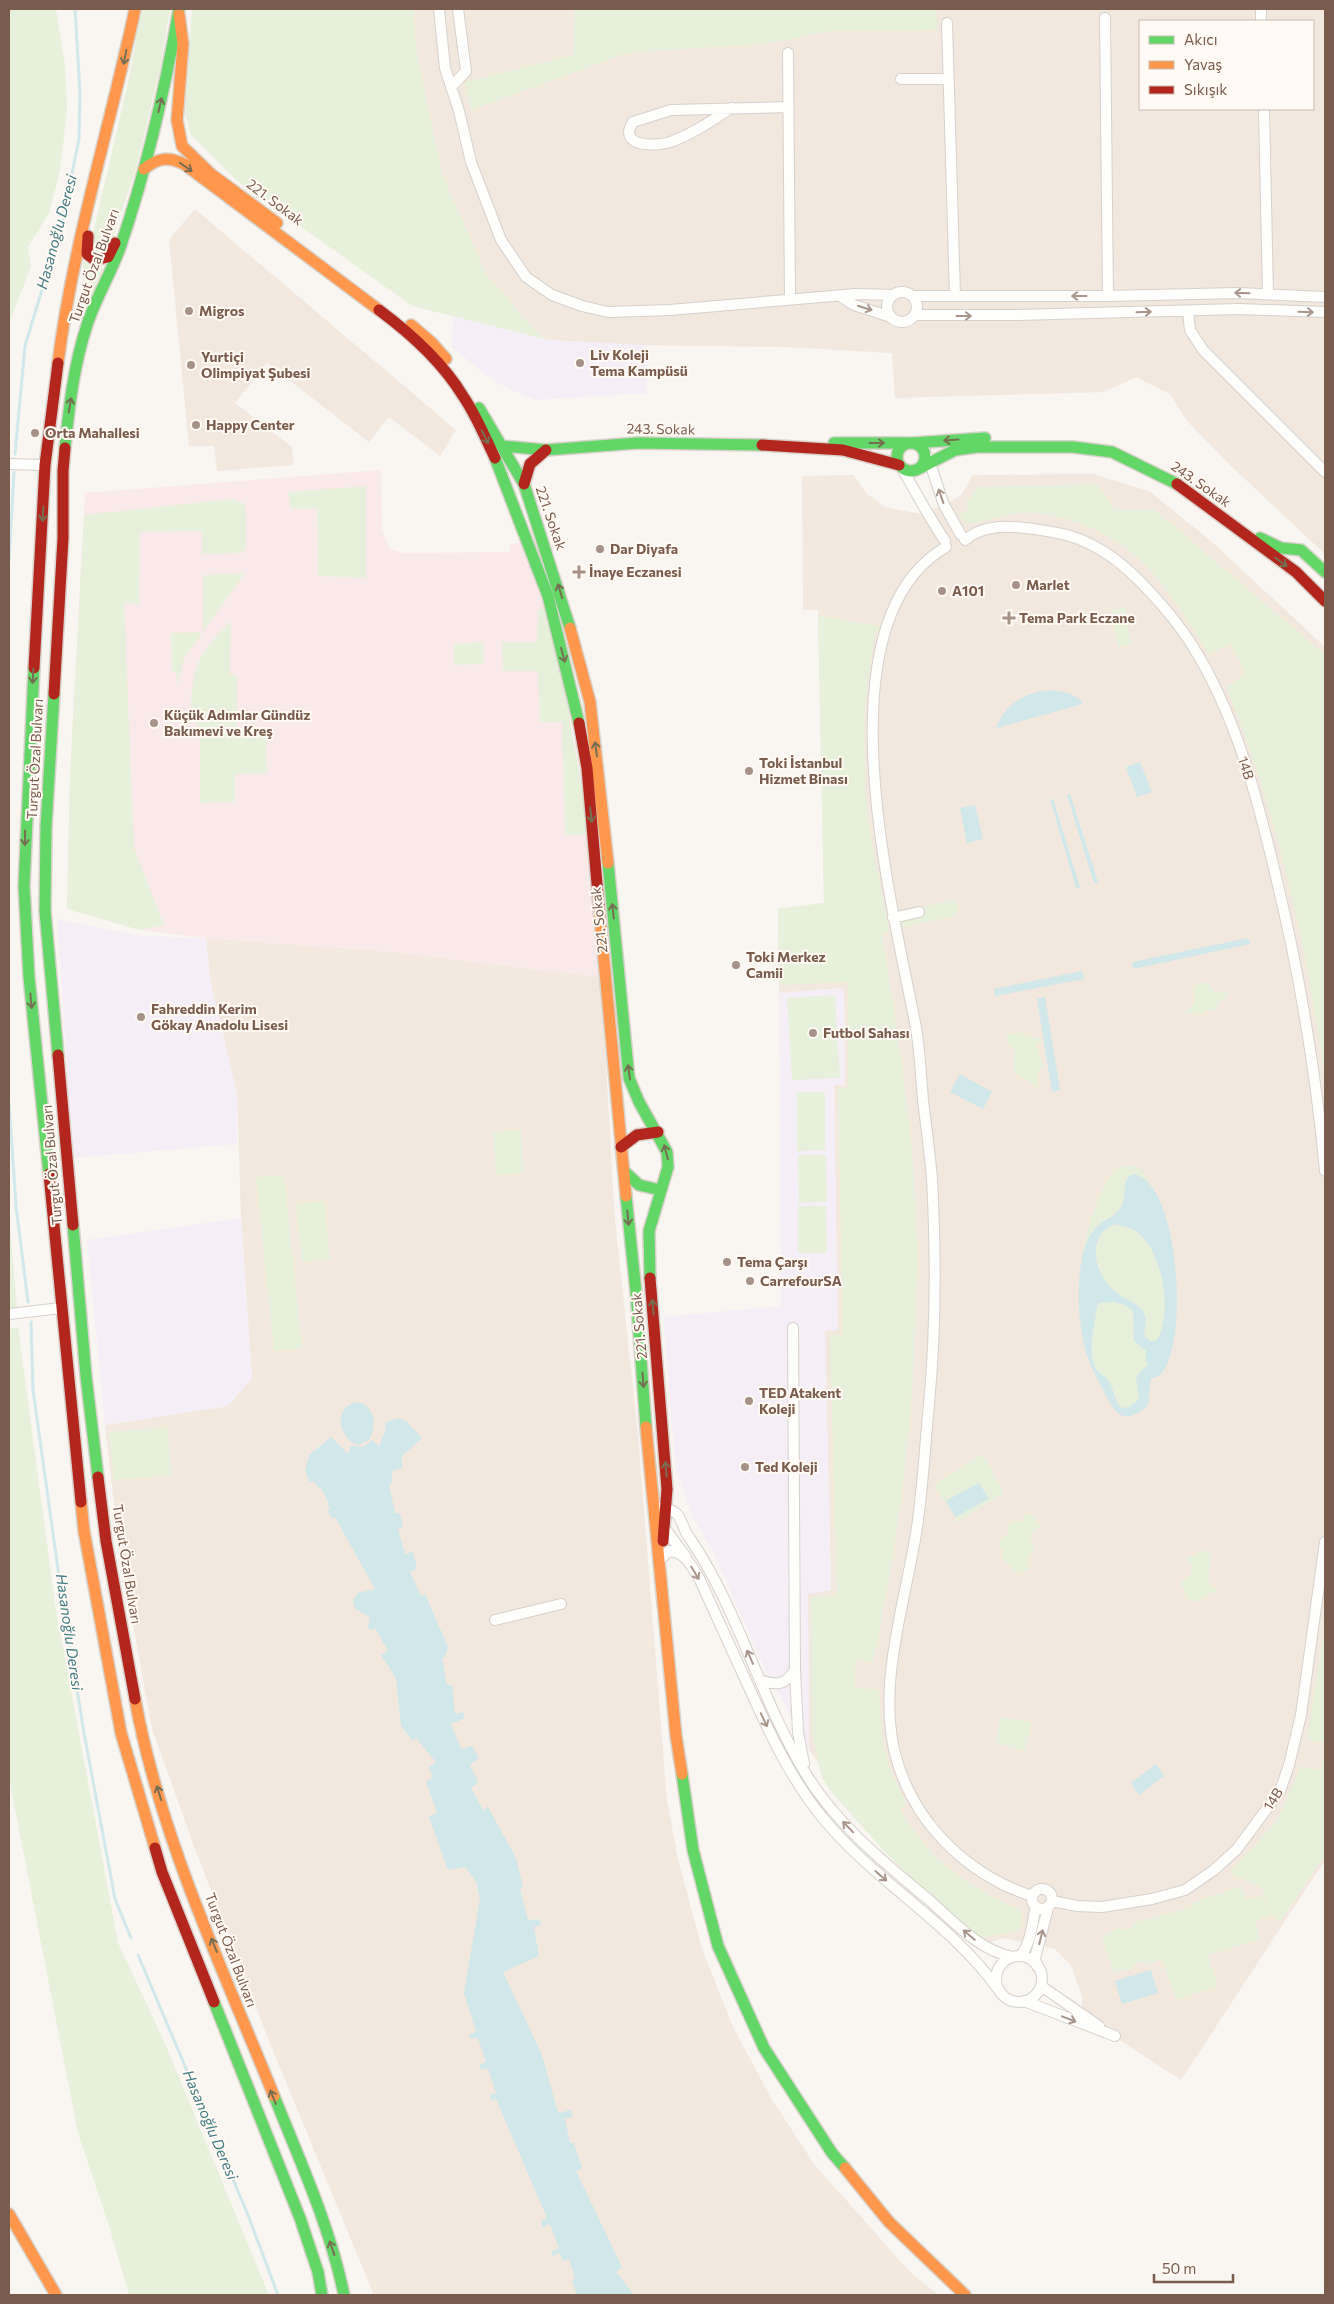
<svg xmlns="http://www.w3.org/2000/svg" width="1334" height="2304" viewBox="0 0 1334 2304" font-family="Commissioner,sans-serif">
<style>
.residential{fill:#f2e8de;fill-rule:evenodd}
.education{fill:#f6eef6}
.medical{fill:#fae9e9}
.green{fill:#e7f0db}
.water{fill:#d0e8ea;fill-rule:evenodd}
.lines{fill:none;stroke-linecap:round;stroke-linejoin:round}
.stream{stroke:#d0e8ea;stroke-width:3}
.street-casing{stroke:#d7d1cb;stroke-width:12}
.fast-casing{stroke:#d9d2cb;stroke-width:14}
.slow-casing{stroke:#d9d2cb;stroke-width:14}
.jam-casing{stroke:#d9d2cb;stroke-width:14}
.street{stroke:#fefefd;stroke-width:10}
.fast{stroke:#63d668;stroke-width:11}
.slow{stroke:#ff974d;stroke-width:11}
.jam{stroke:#b3261e;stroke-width:11}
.oneway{stroke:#776e51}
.oneway2{stroke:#a8958b}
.poi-dot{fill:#a69286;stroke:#fffaf3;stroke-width:2}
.labels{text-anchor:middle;stroke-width:4;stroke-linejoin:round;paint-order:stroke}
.street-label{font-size:14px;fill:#7a5c4d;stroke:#fffaf3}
.poi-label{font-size:14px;font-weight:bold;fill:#7a5c4d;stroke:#fffaf3;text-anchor:start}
.water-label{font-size:15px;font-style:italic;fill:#437c86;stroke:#fffaf3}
</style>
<rect width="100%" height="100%" fill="#f9f5f0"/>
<path class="residential" d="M413 9H1325V554L1231 466 1187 421 1170 394 1136 377 1104 392 895 398 892 353 785 347 637 345 549 340 540 335 487 276 442 174 416 49ZM1140 21H1313V109H1140Z
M195 209 456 430 440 456 389 417 369 442 267 363 235 403 292 447 294 465 217 471 214 446H189L169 239Z
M1092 474 1149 491 1211 541 1325 647V1860L1181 2080 1082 2016V1996L1071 1965 1055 1949 1004 1938 983 1945 849 1806 809 1750 808 1594 831 1590 825 1331 837 1330 834 1085H845L844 988 779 993 778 909 824 903 818 610H803L802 476 853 475 867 494 885 507 920 514 944 505 961 495 973 475Z
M206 938 395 952 601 977 615 1220 638 1435 667 1801 678 1859 702 1949 733 2027 771 2098 814 2164 910 2272 938 2295H374L271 2046 194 1846 152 1729 119 1547 105 1425 228 1406 252 1378 241 1218 237 1094 210 979Z"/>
<path class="education" d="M453 316 549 340 647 345V393L536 400 505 387 486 375 452 347Z
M57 919 142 936 206 938 210 979 237 1094V1144L73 1158Z
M844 988 845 1085H834L838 1330 825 1331 831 1590 808 1594 809 1750 762 1663 714 1554 693 1517 676 1471 663 1317 781 1306 779 993Z
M241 1218 252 1378 228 1406 105 1425 87 1240Z"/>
<path class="medical" d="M381 470 382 530 390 549 404 553 509 552 511 544 521 543 545 609 577 755 583 790 601 977 395 952 206 938 140 930 67 909 70 776 85 493Z"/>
<path class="green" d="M9 9H56L65 65 67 109 60 171 49 213 28 247 31 267 9 323Z
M141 9H170L161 64 136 169 107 254 96 256 92 238 130 74Z
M192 9H413L416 49 442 174 487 276 540 335 549 340 412 306 237 181 191 135 185 113Z
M575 9H936L938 30 831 31 772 43 627 53 471 110 465 82 573 55Z
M83 261 92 267H104L84 312Z
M1096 484 1114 509H1154L1325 655V1077C1306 943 1277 812 1226 686L1246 675 1231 643 1209 654C1172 596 1143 543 1073 521 1057 516 1041 512 1024 513 1005 514 986 521 968 524L957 515 968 510 966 503 977 487Z
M366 486V578L318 576 317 509H291L288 492Z
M232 499 245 504 246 547 243 553 202 554V531L140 532 139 605 124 602 134 848 164 925 140 930 67 909 70 776 84 515Z
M245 573 184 658 177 687 176 672H172L171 633 203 632V575Z
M1125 607 1131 645 1118 647 1111 610Z
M538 609H545L565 691 590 835H565L562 722H540L538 671H503L502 642H537Z
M818 616 879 626 874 638 865 706V791L870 833 889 932 882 933C898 1039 917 1145 917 1253 917 1391 902 1527 873 1662L856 1659 854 1687 879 1690 882 1739 889 1766 906 1804 900 1809C932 1864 966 1885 1022 1911L1020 1930 981 1938 941 1907 886 1853 832 1793 822 1778 812 1733 811 1597 837 1595 830 1335H843L838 1088H848V982L779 985 778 909 824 903Z
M231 621 230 675H237V731H266L267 773 235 774V802L200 803V727C198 725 194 721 193 718 188 704 194 669 201 657 208 643 220 632 231 621Z
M483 642 484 664 454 665V644Z
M956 899 958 912 955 916 903 927 901 921 914 909Z
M1203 982 1209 984 1215 993 1227 992 1228 997 1220 1001 1216 1010H1207L1202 1014 1194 1012 1187 1014 1186 1010C1199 1006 1193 998 1194 987Z
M835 995 840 1078 792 1080 787 998Z
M1020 1032 1028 1037H1041V1041L1036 1044 1039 1055 1045 1065C1036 1069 1037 1079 1038 1087L1014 1073 1013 1064 1015 1052 1006 1039 1007 1035Z
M797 1092H825V1150L797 1151Z
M521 1130 524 1173 496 1175 493 1132Z
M798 1155H826L827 1202 799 1203Z
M1133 1165 1141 1169 1151 1186 1147 1180 1125 1194 1122 1207 1094 1230 1082 1258C1085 1237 1101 1175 1122 1167 1125 1165 1130 1166 1133 1165Z
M284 1175 302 1348 274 1351 256 1177Z
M324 1201 330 1259 302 1262 296 1204Z
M798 1206H826L827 1253H798Z
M9 1216 17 1308 9 1309Z
M1115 1224C1121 1226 1129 1227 1134 1230 1163 1247 1174 1315 1156 1342L1151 1341 1144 1336C1145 1326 1147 1320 1141 1310 1136 1302 1121 1297 1113 1290 1094 1273 1086 1234 1115 1224Z
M1114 1302 1125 1305 1133 1311V1335L1137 1344 1146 1351V1362L1149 1363 1136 1377 1139 1399 1130 1407 1122 1408C1114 1400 1114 1389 1108 1380 1104 1375 1097 1374 1094 1367 1088 1353 1095 1321 1097 1306L1099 1303Z
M18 1327 55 1604 118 1943 163 2039 269 2295H129L109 2226 78 2133 9 1778V1329Z
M167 1427 172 1475 114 1480 109 1432Z
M981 1455 984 1456 1004 1493 956 1523 955 1517 934 1485Z
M1027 1514 1035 1515 1036 1523 1040 1526 1039 1529 1036 1528 1030 1536 1034 1547 1033 1553H1030L1027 1559 1030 1569 1015 1574 1011 1566 1003 1559V1549L999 1546V1541L1007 1536 1009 1525 1012 1522H1022L1023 1518Z
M1203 1550 1211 1554C1213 1566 1205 1573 1210 1586L1216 1588V1592C1207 1592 1203 1600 1194 1602L1186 1597 1184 1588 1181 1587 1183 1580 1190 1576 1192 1564 1186 1561 1187 1556H1193Z
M1325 1625V1743L1307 1740Z
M1000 1717 1031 1722 1025 1751 996 1743Z
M1325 1755V1854L1280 1922 1272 1914 1255 1921 1261 1939 1208 1955 1218 1986 1176 2000 1162 1959 1146 1965 1144 1961 1134 1964V1968L1113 1972 1102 1936 1121 1927 1123 1931 1133 1928 1132 1923 1193 1907 1192 1903 1241 1886 1246 1899 1264 1896 1272 1914 1262 1888 1230 1873 1278 1819 1301 1766 1321 1771Z"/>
<path class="water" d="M1049 690C1059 691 1078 693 1083 704L996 728C1006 704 1023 693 1049 690Z
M1140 762 1152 792 1137 797 1126 767Z
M1070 794 1098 882 1094 883 1067 795Z
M1050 799H1053L1080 887 1076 888Z
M975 805 983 839 967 843 960 808Z
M1248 938 1250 944 1133 969 1132 962Z
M1082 971 1084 979 995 996 994 989Z
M1045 997 1060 1090 1052 1092 1037 999Z
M960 1074 992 1092 983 1109 950 1092Z
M1134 1174C1180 1183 1189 1344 1161 1374 1158 1377 1155 1377 1151 1378L1148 1405C1125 1426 1116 1416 1104 1392 1099 1382 1093 1372 1089 1361 1078 1331 1076 1289 1082 1258 1084 1247 1090 1232 1099 1225 1107 1218 1118 1215 1122 1205 1127 1195 1122 1185 1129 1176ZM1115 1224C1121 1226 1129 1227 1134 1230 1163 1247 1174 1316 1156 1341H1151L1144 1336C1145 1327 1148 1318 1142 1310 1134 1301 1120 1297 1111 1288 1093 1270 1087 1234 1115 1224ZM1114 1302 1125 1305 1133 1311 1134 1341 1146 1351V1363H1149L1136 1377 1139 1399 1130 1407 1121 1408C1114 1400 1114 1387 1107 1379 1103 1374 1096 1373 1094 1365 1088 1348 1095 1323 1097 1306L1099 1303Z
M358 1402C376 1407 377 1427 369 1440L358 1445C337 1438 333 1405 358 1402Z
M398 1418 406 1421 422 1438 401 1457 403 1468 391 1471 393 1482 389 1484 395 1513H400L403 1527 398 1529 405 1554 413 1551 417 1568 410 1572 421 1596 425 1594 448 1647 445 1657 442 1658 447 1685H452L455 1714 463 1712 465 1718 451 1724 461 1749 472 1746 479 1758 470 1765 478 1782 471 1788 483 1810 488 1807 516 1858 523 1887 520 1889 528 1920 539 1919 541 1925 534 1927 539 1956 503 1972 542 2055 558 2113 571 2110 572 2117 565 2119 570 2143H574L582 2168 576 2171 622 2267 616 2272 634 2295H577L572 2280 575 2279 569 2259 563 2261 560 2253 552 2256 551 2252 559 2248 550 2224 542 2227 541 2221 547 2218 496 2099 491 2100 490 2095 496 2093 488 2068 481 2070 479 2065 486 2062 478 2038 471 2039 469 2034 476 2032 464 1993 480 1899 476 1881 465 1867 448 1870 429 1817 437 1813 426 1781 433 1778 429 1767 436 1762 416 1738 413 1741 401 1726 396 1678 381 1655 388 1651 375 1628 371 1630 368 1627 370 1618C361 1611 345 1607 358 1593L375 1589 335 1517 332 1518 327 1510 330 1509 327 1504 329 1503 320 1487 318 1488 314 1481 310 1483 305 1471 309 1455 331 1437 348 1454 351 1445 363 1447 372 1440 379 1446 385 1431 386 1422Z
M979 1483 989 1499 955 1517 946 1501Z
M1156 1764 1164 1776 1139 1795 1131 1783Z
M1151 1970 1158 1993 1122 2004 1115 1981Z"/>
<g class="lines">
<path class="stream" d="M15 454 25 346 61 227 79 139 80 92 75 9
M9 562 14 472
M9 1102 16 1206 28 1302
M31 1322 33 1390 61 1591 84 1733 115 1899 131 1938
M138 1955 248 2215 278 2295"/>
<defs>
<path id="street" d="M439 9 445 68 459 111 471 162 501 240 526 277 552 295 582 306 608 312 670 310 856 294 893 295
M1261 9V21
M1105 18 1108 296
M947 23 955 296
M788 53 790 299
M901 79H948
M451 87 466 71 458 9
M731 108C713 120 694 133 673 141 659 147 616 148 633 122L671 110 789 107
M1264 109 1268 294
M887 307a15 15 0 1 1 30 0a15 15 0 1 1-30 0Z
M840 296 854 305 891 317
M912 296H1108L1238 293 1325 297
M1188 311 1190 330 1203 350 1325 472
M915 315H1018L1239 309 1325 312
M926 455 930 463 944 505 961 535
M9 464 45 465
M902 468C916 493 929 517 945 541
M965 540C988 520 1023 527 1052 532 1093 538 1124 563 1151 593 1165 608 1179 625 1190 642 1236 713 1258 800 1277 881 1300 977 1316 1073 1325 1171
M946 547C816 622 894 910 916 1028 920 1052 921 1076 923 1100 926 1126 930 1153 932 1179 936 1254 936 1330 929 1404 925 1445 923 1487 917 1527 906 1602 874 1690 898 1764 918 1827 970 1876 1032 1896
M893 918 919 912
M9 1314 61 1308
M793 1328 795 1670 798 1732 804 1764
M660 1508C665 1508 673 1510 677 1514 682 1520 684 1531 689 1537 739 1610 760 1699 806 1774 836 1824 885 1863 929 1900 954 1922 979 1950 1012 1957
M663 1526 686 1557
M661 1559 669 1551C685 1552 691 1565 699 1578 716 1616 734 1654 751 1692 771 1736 791 1779 822 1817 874 1881 950 1922 998 1989
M495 1620 561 1604
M760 1680C777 1686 785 1685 795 1670
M1032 1899a10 10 0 1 1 20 0a10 10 0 1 1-20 0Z
M1052 1901 1077 1906 1102 1907 1152 1899 1185 1890 1214 1870 1237 1849 1280 1791 1289 1765 1301 1715 1325 1542
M1020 1956C1031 1944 1032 1923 1036 1907
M996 1979a23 23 0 1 1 46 0a23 23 0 1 1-46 0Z
M1037 1966 1035 1958 1048 1908
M1041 1986 1099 2026
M1024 2001 1115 2036"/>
<path id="fast" d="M479 408 524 484 570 628
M897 457a14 14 0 1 1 28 0a14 14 0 1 1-28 0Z
M834 443H908
M913 443 985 438
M502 446 546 450 638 443 762 445
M65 448C69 407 74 364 87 325 96 297 112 272 121 245 147 168 165 89 179 9
M495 458 548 596 579 723
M920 468 955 450 977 447H1073L1112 452 1177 484
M1260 538 1281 548 1301 550 1325 572
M34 668 24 886 29 977 49 1174
M54 694 46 827 45 911 58 1055
M608 863 629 1078 639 1102 667 1152 668 1167 649 1231 650 1278
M624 1171 639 1185 660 1190
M626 1196 636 1292 646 1427
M73 1225 86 1376 98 1477
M682 1774 693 1850 718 1946 764 2048 832 2153 845 2168
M214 2002 300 2218 318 2272 322 2295
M274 2096C300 2161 330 2226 344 2295"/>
<path id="slow" d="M179 14 183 44 177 120 182 146 211 174 277 223
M144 169C158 158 168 156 184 164L379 310
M411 325 431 342 446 359
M58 363C73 243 110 127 135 9
M570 628 590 702 608 863
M599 907 626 1196
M646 1427 676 1736 682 1774
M81 1502 84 1531 121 1733 155 1848
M135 1699C160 1837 222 1967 274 2096
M845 2168 889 2222 965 2295
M9 2214 56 2295"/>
<path id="jam" d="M88 236 87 254 95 260 108 257 115 243
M379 310C410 333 443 363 463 396 476 415 485 437 495 458
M762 445 843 450 899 465
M524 484 530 464 546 450
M1177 484 1296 572 1325 601
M34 668 45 465 58 363
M54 694 63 538V471L65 448
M579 723 587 768 599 907
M58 1055 73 1225
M621 1147 637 1135 658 1132
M49 1174 81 1502
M650 1278 667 1489 663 1541
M98 1477 106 1541 135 1699
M155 1848 162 1872 214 2002"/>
</defs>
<use href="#street" class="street-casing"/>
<use href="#fast" class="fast-casing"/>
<use href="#slow" class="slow-casing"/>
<use href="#jam" class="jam-casing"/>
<use href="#street" class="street"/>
<use href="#fast" class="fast"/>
<use href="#slow" class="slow"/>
<use href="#jam" class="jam"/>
</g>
<defs><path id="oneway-shaft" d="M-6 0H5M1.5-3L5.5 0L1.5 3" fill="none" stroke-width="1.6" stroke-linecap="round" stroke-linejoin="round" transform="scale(1.25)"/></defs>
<g class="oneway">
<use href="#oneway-shaft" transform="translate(125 57) rotate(101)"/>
<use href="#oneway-shaft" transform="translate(160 105) rotate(-77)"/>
<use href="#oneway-shaft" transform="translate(186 167) rotate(35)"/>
<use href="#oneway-shaft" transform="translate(70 405) rotate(-81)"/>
<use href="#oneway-shaft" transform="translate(485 437) rotate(63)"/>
<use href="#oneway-shaft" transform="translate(951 440) rotate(176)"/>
<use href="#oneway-shaft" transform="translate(877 443)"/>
<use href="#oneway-shaft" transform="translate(43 514) rotate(93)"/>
<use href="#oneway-shaft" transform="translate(1281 562) rotate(37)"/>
<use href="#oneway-shaft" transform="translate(560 591) rotate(-107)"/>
<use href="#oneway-shaft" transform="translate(563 655) rotate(75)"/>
<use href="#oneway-shaft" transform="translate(33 676) rotate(93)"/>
<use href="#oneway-shaft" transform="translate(596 749) rotate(-98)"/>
<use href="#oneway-shaft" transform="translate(591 815) rotate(84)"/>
<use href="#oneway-shaft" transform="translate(25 838) rotate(91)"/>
<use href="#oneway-shaft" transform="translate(613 911) rotate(-96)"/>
<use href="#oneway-shaft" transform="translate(31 1001) rotate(85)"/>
<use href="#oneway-shaft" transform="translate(629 1072) rotate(-98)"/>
<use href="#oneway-shaft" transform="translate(666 1152) rotate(-105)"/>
<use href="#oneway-shaft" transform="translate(628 1218) rotate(84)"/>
<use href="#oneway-shaft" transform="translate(653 1307) rotate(-95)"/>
<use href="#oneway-shaft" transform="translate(643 1380) rotate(86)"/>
<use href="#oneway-shaft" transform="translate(666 1469) rotate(-95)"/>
<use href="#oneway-shaft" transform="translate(159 1793) rotate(-107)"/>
<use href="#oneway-shaft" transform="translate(214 1945) rotate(-112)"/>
<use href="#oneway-shaft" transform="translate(273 2097) rotate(-112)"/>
<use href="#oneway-shaft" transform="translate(332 2248) rotate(-109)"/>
</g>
<g class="oneway2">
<use href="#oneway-shaft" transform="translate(1242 293) rotate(-178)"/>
<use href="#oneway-shaft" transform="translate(1079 296) rotate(180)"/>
<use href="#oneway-shaft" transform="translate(865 308) rotate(18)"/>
<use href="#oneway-shaft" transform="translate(1144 312) rotate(-2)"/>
<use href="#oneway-shaft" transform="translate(1306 312) rotate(2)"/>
<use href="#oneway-shaft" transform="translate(964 316)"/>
<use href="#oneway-shaft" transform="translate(941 496) rotate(-109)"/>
<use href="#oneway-shaft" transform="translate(695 1573) rotate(59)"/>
<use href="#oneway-shaft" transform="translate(750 1657) rotate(-114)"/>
<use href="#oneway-shaft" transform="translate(764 1720) rotate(65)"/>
<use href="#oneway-shaft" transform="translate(848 1827) rotate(-134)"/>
<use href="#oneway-shaft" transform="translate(881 1876) rotate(41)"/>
<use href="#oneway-shaft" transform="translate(969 1935) rotate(-140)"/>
<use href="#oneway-shaft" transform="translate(1041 1937) rotate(-76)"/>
<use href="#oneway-shaft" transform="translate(1069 2019) rotate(21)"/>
</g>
<g class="poi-dot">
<circle cx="189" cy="311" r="5"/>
<circle cx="580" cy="363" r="5"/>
<circle cx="191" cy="365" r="5"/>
<circle cx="196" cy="425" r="5"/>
<circle cx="35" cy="433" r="5"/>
<circle cx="600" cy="549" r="5"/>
<path d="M576.5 564.5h5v5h5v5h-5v5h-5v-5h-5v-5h5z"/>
<circle cx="1016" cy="585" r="5"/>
<circle cx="942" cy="591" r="5"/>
<path d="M1006.5 610.5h5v5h5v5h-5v5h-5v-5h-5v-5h5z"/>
<circle cx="154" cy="723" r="5"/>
<circle cx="749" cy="771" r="5"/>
<circle cx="736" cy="965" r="5"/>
<circle cx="141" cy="1017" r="5"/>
<circle cx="813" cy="1033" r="5"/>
<circle cx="727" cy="1262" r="5"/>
<circle cx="750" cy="1281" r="5"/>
<circle cx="749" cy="1401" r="5"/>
<circle cx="745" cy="1467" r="5"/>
</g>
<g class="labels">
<g class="street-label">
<text transform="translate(275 202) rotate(37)" y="5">221. Sokak</text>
<text transform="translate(94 266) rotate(-70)" y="5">Turgut Özal Bulvarı</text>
<text transform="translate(661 429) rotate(1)" y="5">243. Sokak</text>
<text transform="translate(1201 484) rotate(35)" y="5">243. Sokak</text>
<text transform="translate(551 518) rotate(71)" y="5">221. Sokak</text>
<text transform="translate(35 759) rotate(-87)" y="5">Turgut Özal Bulvarı</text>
<text transform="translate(1246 768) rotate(72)" y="5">14B</text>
<text transform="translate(599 920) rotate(-96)" y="5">221. Sokak</text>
<text transform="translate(52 1165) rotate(-95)" y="5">Turgut Özal Bulvarı</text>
<text transform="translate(639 1326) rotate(-95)" y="5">221. Sokak</text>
<text transform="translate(127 1564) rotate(81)" y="5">Turgut Özal Bulvarı</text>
<text transform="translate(1273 1799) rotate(-58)" y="5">14B</text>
<text transform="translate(231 1950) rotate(69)" y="5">Turgut Özal Bulvarı</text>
</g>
<g class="poi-label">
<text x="199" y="316">Migros</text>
<text x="590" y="360">Liv Koleji<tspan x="590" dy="16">Tema Kampüsü</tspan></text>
<text x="201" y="362">Yurtiçi<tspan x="201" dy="16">Olimpiyat Şubesi</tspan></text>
<text x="206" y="430">Happy Center</text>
<text x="45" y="438">Orta Mahallesi</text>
<text x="610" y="554">Dar Diyafa</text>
<text x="589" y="577">İnaye Eczanesi</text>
<text x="1026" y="590">Marlet</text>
<text x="952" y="596">A101</text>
<text x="1019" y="623">Tema Park Eczane</text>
<text x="164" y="720">Küçük Adımlar Gündüz<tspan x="164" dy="16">Bakımevi ve Kreş</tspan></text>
<text x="759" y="768">Toki İstanbul<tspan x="759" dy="16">Hizmet Binası</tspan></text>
<text x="746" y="962">Toki Merkez<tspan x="746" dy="16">Camii</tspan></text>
<text x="151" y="1014">Fahreddin Kerim<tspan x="151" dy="16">Gökay Anadolu Lisesi</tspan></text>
<text x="823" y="1038">Futbol Sahası</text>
<text x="737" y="1267">Tema Çarşı</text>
<text x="760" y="1286">CarrefourSA</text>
<text x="759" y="1398">TED Atakent<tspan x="759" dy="16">Koleji</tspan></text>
<text x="755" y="1472">Ted Koleji</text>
</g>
<g class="water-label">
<text transform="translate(57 232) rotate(-75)" y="5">Hasanoğlu Deresi</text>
<text transform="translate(69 1632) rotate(82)" y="5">Hasanoğlu Deresi</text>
<text transform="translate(210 2125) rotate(67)" y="5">Hasanoğlu Deresi</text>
</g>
</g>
<rect width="1334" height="2304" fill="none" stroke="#7a5c4d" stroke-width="20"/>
<rect x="1139" y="20" width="175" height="90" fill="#fffaf3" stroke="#cabbb1"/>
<rect x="1149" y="36" width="25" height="8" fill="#63d668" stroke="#cabbb1"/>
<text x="1184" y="45" font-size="15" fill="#7a5c4d">Akıcı</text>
<rect x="1149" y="61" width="25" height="8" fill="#ff974d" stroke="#cabbb1"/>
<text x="1184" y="70" font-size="15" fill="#7a5c4d">Yavaş</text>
<rect x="1149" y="86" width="25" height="8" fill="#b3261e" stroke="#cabbb1"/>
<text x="1184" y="95" font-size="15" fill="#7a5c4d">Sıkışık</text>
<path d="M1154 2274v8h79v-8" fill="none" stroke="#7a5c4d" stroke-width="2.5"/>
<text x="1162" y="2274" font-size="15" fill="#7a5c4d" stroke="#fffaf3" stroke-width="4" paint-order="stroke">50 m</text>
</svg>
